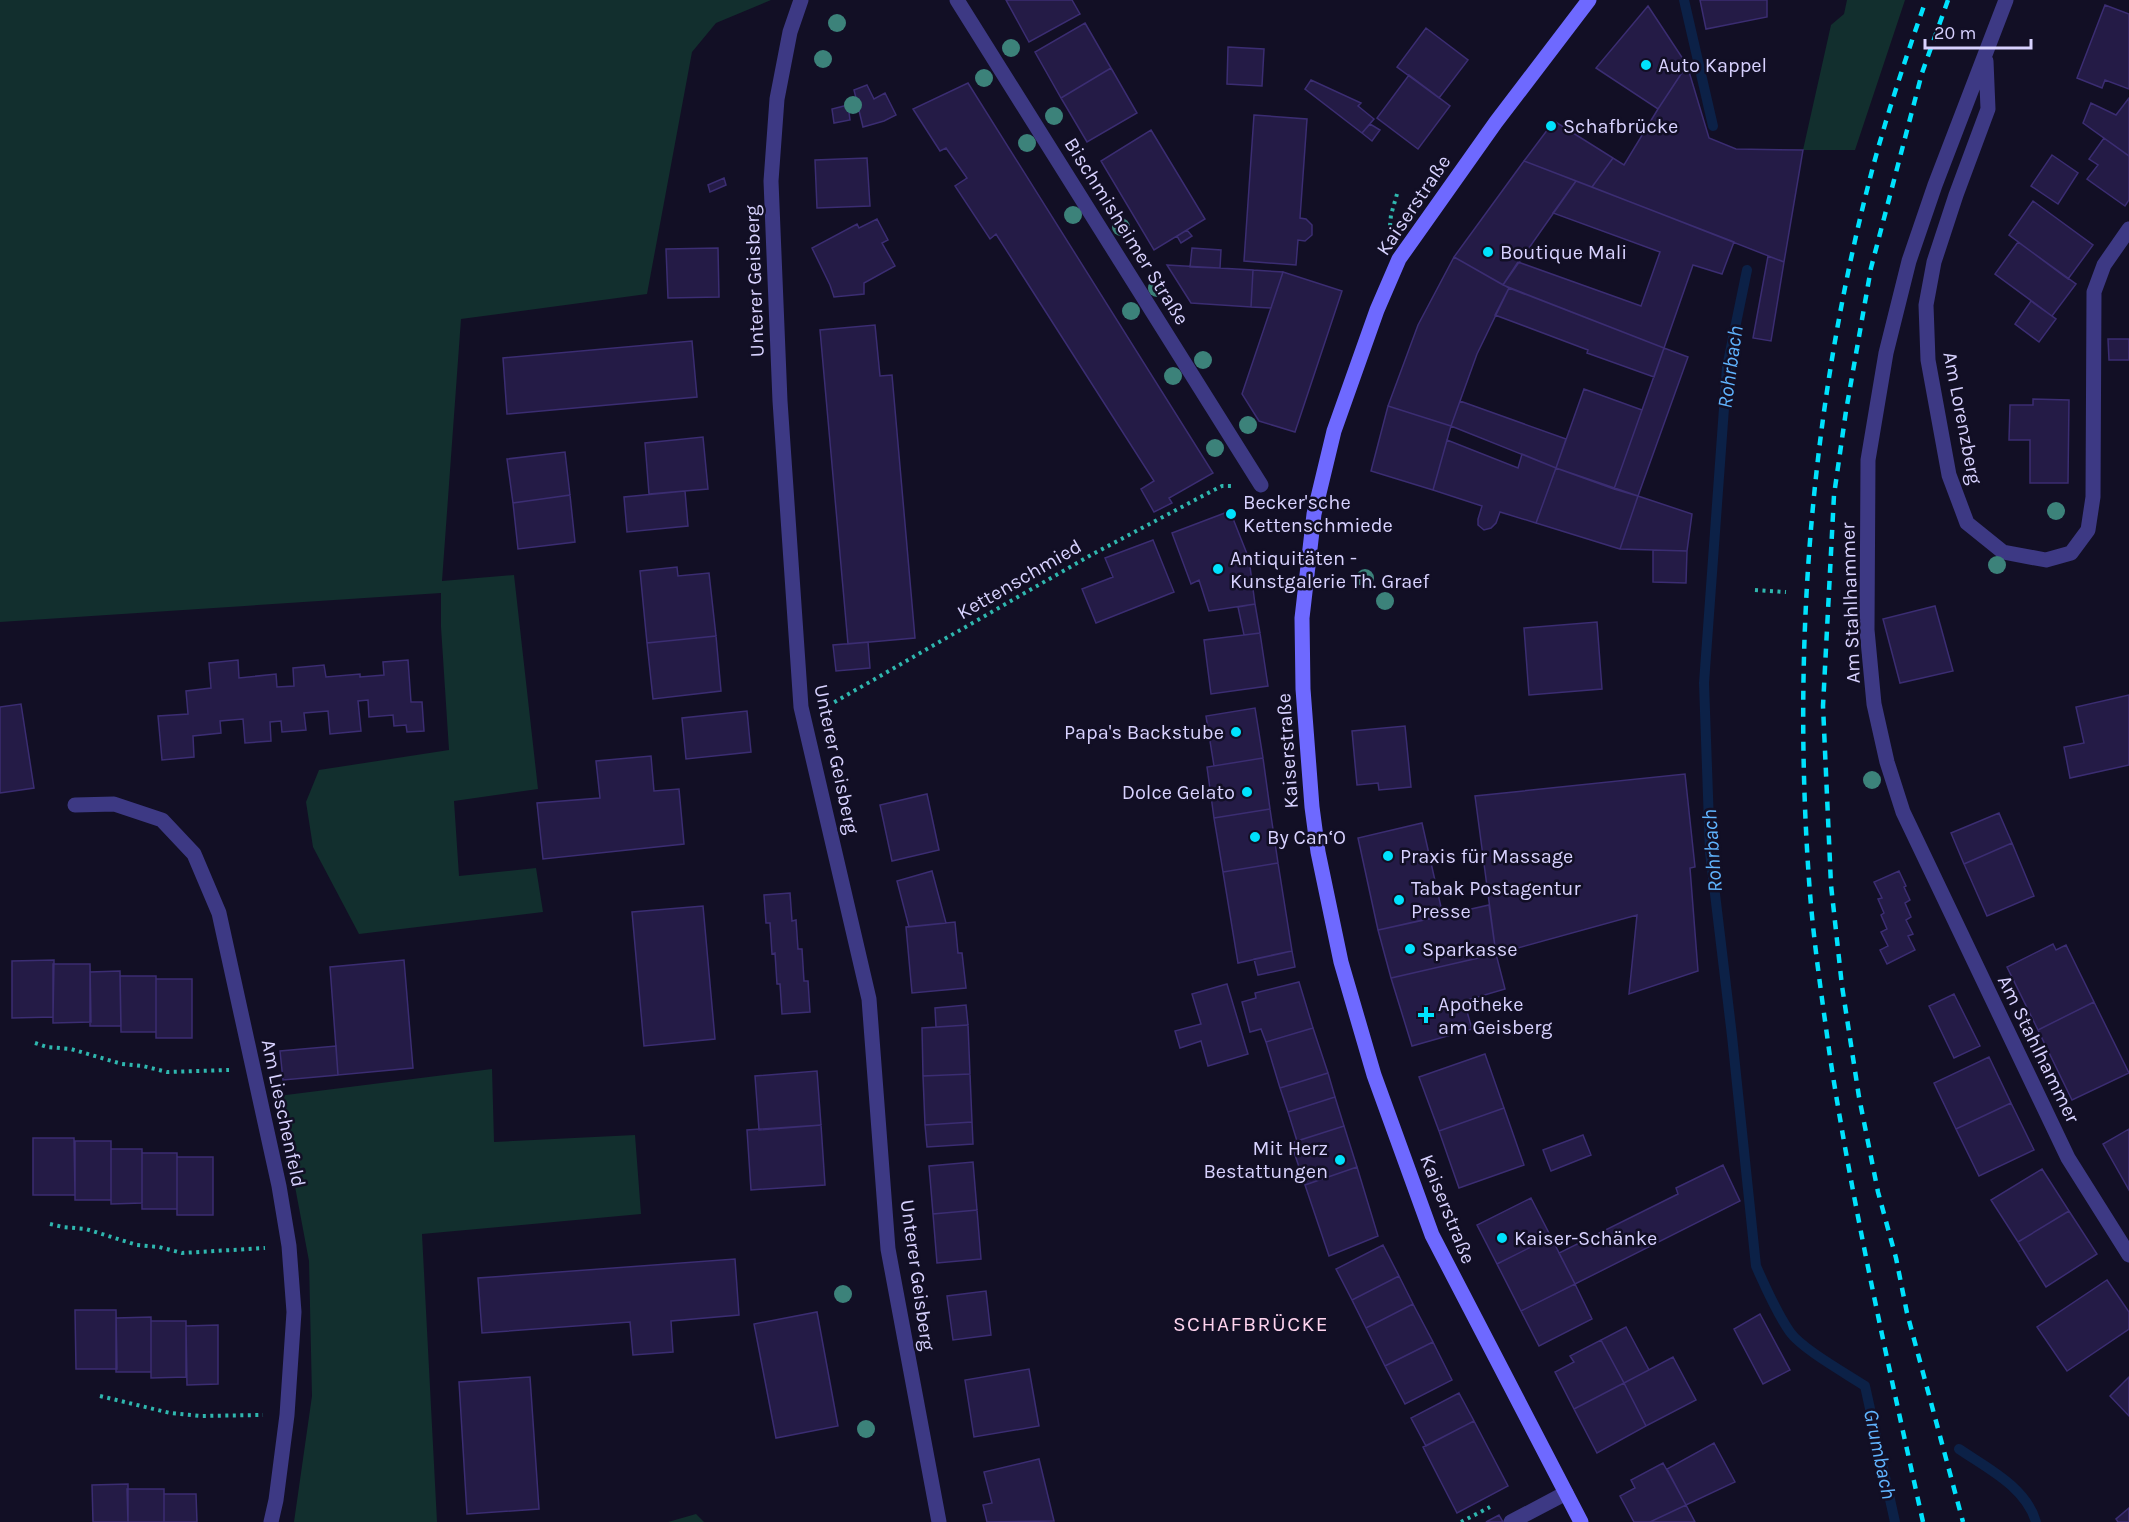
<svg xmlns="http://www.w3.org/2000/svg" width="2129" height="1522" viewBox="0 0 2129 1522" font-family="Karla,sans-serif">
<style>
.green{fill:#122f2e}
.lines{fill:none;stroke-linecap:round;stroke-linejoin:round}
.stream{stroke:#0c2147;stroke-width:10}
.building{fill:#241b46;stroke:#3b2d72;stroke-width:1.5}
.path{stroke:#2fb7af;stroke-width:4;stroke-dasharray:3 4.5;stroke-linecap:butt}
.service{stroke:#3d3984;stroke-width:15}
.minor{stroke:#3d3984;stroke-width:15}
.tertiary{stroke:#3d3984;stroke-width:15}
.secondary{stroke:#6e69ff;stroke-width:15}
.rail{stroke:#00e2fd;stroke-width:4.5;stroke-dasharray:9 8;stroke-linecap:butt}
.tree{fill:#3c827a}
.poi-dot{fill:#00e2fd;stroke:#120f25;stroke-width:2}
.labels{text-anchor:middle;stroke-width:5;stroke-linejoin:round;paint-order:stroke}
.poi-label{font-size:20px;fill:#d8d2ff;stroke:#120f25;text-anchor:start}
.street-label{font-size:20px;fill:#d8d2ff;stroke:#120f25}
.water-label{font-size:21px;font-style:italic;fill:#60b4ff;stroke:#120f25}
.neighbourhood-label{font-size:21px;letter-spacing:1.5px;fill:#ffd4ef;stroke:#120f25}
</style>
<rect width="100%" height="100%" fill="#120f25"/>
<path class="green" d="M0 0H771L716 23 692 52 647 294 461 319 442 581 514 575 538 789 454 801 459 876 536 868 543 912 359 934 313 847 306 802 319 770 449 750 441 627V593L0 622Z
M1847 0H1905L1855 150H1803L1831 25 1844 14Z
M492 1069 494 1142 635 1135 641 1214 422 1234 437 1522H294L312 1396 309 1261 278 1096Z
M696 1514 704 1522H668Z"/>
<g class="lines">
<path class="stream" d="M1684 0 1713 126
M1747 270 1727 367 1704 683 1710 852 1732 1036 1756 1266C1766 1288 1776 1312 1790 1332 1802 1349 1847 1374 1865 1386L1895 1522
M1959 1449C1987 1468 2026 1487 2036 1522"/>
</g>
<path class="building" d="M1006 0H1072L1080 14 1029 42Z
M1700 0H1767V17L1706 29Z
M2105 5 2129 14V89L2105 80 2102 88 2077 78Z
M1648 6 1687 65 1658 109 1596 68Z
M1085 23 1111 68 1061 98 1035 52Z
M1426 28 1468 60 1439 98 1397 67Z
M1228 47 1264 49 1262 86 1227 84Z
M1687 65 1709 138 1736 149 1803 150 1784 262 1592 187 1613 158 1624 165 1658 109Z
M1111 68 1137 113 1087 142 1061 98Z
M1409 75 1450 106 1418 149 1377 118Z
M1311 80 1361 103 1358 106 1374 119 1362 133 1305 89Z
M968 83 1213 473 1169 498 1172 503 1154 512 1141 489 1154 481 996 234 990 239 955 186 967 178 946 148 940 151 913 109Z
M867 85 874 99 885 93 896 115 884 121 863 127 854 90Z
M2129 98V156L2083 123 2091 103 2116 115Z
M848 105 850 120 834 123 832 109Z
M1254 115 1307 119 1300 218 1306 219 1312 225V235L1305 241 1298 240 1296 265 1244 261Z
M1554 121 1613 158 1592 187 1524 161Z
M1370 124 1380 130 1372 141 1362 133Z
M1151 130 1205 219 1154 250 1101 161Z
M2104 138 2129 156V200L2125 206 2087 179 2098 165 2089 159Z
M2052 155 2078 173 2058 204 2031 186Z
M867 158 870 206 817 208 815 160Z
M1524 161 1576 181 1503 285 1454 257Z
M724 178 726 185 710 192 708 185Z
M1576 181 1734 242 1722 274 1693 265 1664 348 1503 285 1518 262 1641 306 1660 252 1553 213Z
M2033 201 2093 245 2068 279 2009 235Z
M877 219 888 240 882 243 895 266 864 283V294L834 297 830 285 812 248 857 224 859 228Z
M1187 230 1192 236 1181 243 1177 236Z
M2018 242 2076 284 2052 316 1995 274Z
M718 248 719 297 668 298 666 249Z
M1192 248 1221 250 1220 268 1190 267Z
M1768 256 1784 262 1771 341 1753 338Z
M1454 257 1509 288 1477 354 1451 426 1388 406 1418 325Z
M1167 265 1253 270 1251 307 1191 303Z
M1253 270 1283 272 1271 308 1251 307Z
M1283 272 1342 291 1295 432 1259 421 1242 394Z
M1509 288 1664 348 1654 377 1587 353 1588 350 1495 315Z
M2031 301 2056 319 2039 342 2015 324Z
M875 325 880 376 892 375 915 638 848 644 820 330Z
M2108 339H2129V360H2109Z
M692 341 697 397 507 414 503 358Z
M1664 348 1688 357 1638 496 1614 489Z
M1584 389 1642 410 1614 489 1556 468Z
M2033 399 2069 400 2068 483H2030V440H2009L2010 405H2033Z
M1460 401 1566 439 1556 468 1451 426Z
M1388 406 1451 426 1433 490 1371 471Z
M703 437 708 489 649 494 645 443Z
M1447 440 1518 468 1522 454 1556 468 1536 523 1500 512 1496 523 1491 528 1484 530 1478 525V519L1482 506 1433 490Z
M565 452 570 495 513 503 507 459Z
M1556 468 1638 496 1620 549 1536 523Z
M685 491 688 526 627 532 624 497Z
M570 495 575 542 518 549 513 503Z
M1638 496 1692 514 1687 551 1620 549Z
M1230 511 1249 559 1255 604 1209 611 1199 580 1191 584 1172 533Z
M1153 540 1174 592 1096 623 1082 589 1113 577 1105 558Z
M1653 550 1687 551 1686 583 1653 582Z
M677 567 678 576 709 573 716 636 647 643 640 571Z
M1255 604 1260 633 1244 635 1238 607Z
M1935 606 1953 671 1900 683 1883 619Z
M1597 622 1602 689 1529 695 1524 628Z
M1260 633 1268 686 1211 694 1204 640Z
M716 636 721 691 653 699 647 643Z
M868 642 870 668 836 671 833 645Z
M238 660 239 678 276 674 277 687 294 686 293 668 324 665 326 677 360 674V677L384 675 383 662 408 660 411 702H422L424 731 407 732 406 725 394 726 393 715 369 717 368 700 358 701 361 731 330 734 328 711 304 713 306 730 282 732 281 721 270 722 271 741 245 743 243 719 220 721 221 733 193 736 194 757 162 760 158 716 188 714 186 691 211 688 209 663Z
M2129 695V765L2070 778 2064 747 2084 743 2076 707Z
M21 704 34 788 0 793V707Z
M1255 708 1263 758 1214 766 1206 716Z
M747 711 751 752 686 759 682 718Z
M1405 726 1411 787 1379 790 1378 783 1357 785 1352 731Z
M651 756 654 791 679 789 684 844 543 859 537 803 600 798 596 761Z
M1263 758 1270 809 1214 818 1207 767Z
M1685 774 1695 867 1690 868 1698 971 1629 994 1637 915 1496 954 1475 796Z
M927 794 939 850 892 861 880 805Z
M1270 809 1278 863 1223 872 1214 818Z
M1999 813 2012 843 1964 864 1951 833Z
M1422 823 1443 916 1378 930 1358 838Z
M2012 843 2034 896 1987 916 1964 864Z
M1278 863 1292 951 1238 963 1223 872Z
M932 871 946 923 909 927 897 881Z
M1899 871 1906 886 1904 887 1910 900 1905 903 1911 917 1906 920 1913 934 1908 936 1915 950 1887 964 1880 950 1888 946 1881 932 1887 929 1881 915 1884 913 1878 899 1882 898 1874 882Z
M790 893 792 921 796 920 798 949H802L804 981H808L810 1012 782 1014 780 984H777L775 953 772 954 770 923H766L764 895Z
M1489 905 1496 954 1391 978 1378 930Z
M703 906 715 1039 644 1046 632 912Z
M955 922 958 953H962L966 988 912 993 906 927Z
M2053 944 2056 950 2066 945 2094 1002 2038 1030 2007 967Z
M1292 951 1295 967 1258 975 1254 959Z
M1496 954 1505 989 1464 1001 1472 1029 1412 1046 1391 978Z
M54 960 53 1017 12 1018V961Z
M404 960 413 1068 338 1075 330 967Z
M53 964H90L91 1022 53 1023Z
M120 971 121 1026H90V972Z
M120 976H156V1032H121Z
M156 979H192V1038H156Z
M1299 982 1313 1028 1266 1042 1261 1029 1250 1032 1242 1002 1256 998 1255 993Z
M1227 984 1248 1054 1208 1066 1201 1041 1180 1048 1175 1031 1201 1024 1192 994Z
M1954 994 1980 1046 1954 1058 1929 1006Z
M2094 1002 2129 1073 2072 1100 2038 1030Z
M966 1005 968 1025 936 1027 935 1008Z
M968 1025 970 1074 923 1076 922 1028Z
M1313 1028 1328 1073 1280 1088 1266 1042Z
M336 1046 338 1075 283 1080 280 1051Z
M1485 1054 1504 1108 1439 1131 1419 1077Z
M1989 1057 2011 1103 1956 1129 1934 1083Z
M817 1071 821 1125 759 1130 755 1076Z
M1328 1073 1335 1097 1288 1112 1280 1088Z
M970 1074 972 1122 925 1125 923 1076Z
M1335 1097 1344 1126 1297 1141 1288 1112Z
M2011 1103 2034 1150 1979 1176 1956 1129Z
M1504 1108 1524 1165 1459 1188 1439 1131Z
M972 1122 973 1144 927 1147 925 1125Z
M821 1125 825 1185 751 1190 747 1130Z
M1344 1126 1357 1167 1305 1185 1291 1143Z
M2129 1129V1190L2103 1144Z
M1583 1135 1591 1155 1551 1171 1543 1150Z
M33 1138H74L75 1195H33Z
M75 1141H111V1200H75Z
M111 1149H142V1203L111 1204Z
M142 1153H177V1209H142Z
M177 1157H213V1215H177Z
M973 1162 977 1210 933 1214 929 1166Z
M1723 1165 1740 1201 1575 1284 1559 1253 1678 1194 1676 1188Z
M1357 1167 1378 1236 1329 1256 1305 1185Z
M2042 1169 2069 1211 2018 1242 1991 1200Z
M1531 1198 1551 1237 1497 1264 1477 1225Z
M977 1210 981 1259 937 1263 933 1214Z
M2069 1211 2097 1254 2046 1287 2018 1242Z
M1551 1237 1575 1284 1521 1311 1497 1264Z
M1383 1245 1399 1276 1352 1300 1336 1269Z
M735 1259 739 1315 671 1321 673 1352 633 1355 630 1322 482 1333 478 1278Z
M1399 1276 1413 1304 1366 1328 1352 1300Z
M2107 1280 2129 1312V1329L2067 1371 2037 1327Z
M1575 1284 1592 1319 1539 1346 1521 1311Z
M986 1291 991 1335 953 1340 947 1296Z
M1413 1304 1433 1342 1385 1366 1366 1328Z
M75 1310H116L117 1369H76Z
M817 1312 838 1426 776 1438 754 1324Z
M1760 1314 1790 1370 1763 1384 1734 1329Z
M151 1317V1372H116V1318Z
M151 1321H186V1377L151 1378Z
M218 1325V1384L187 1385 186 1326Z
M1626 1327 1649 1370 1624 1383 1601 1340Z
M1601 1340 1624 1383 1574 1409 1555 1372 1574 1362 1570 1356Z
M1433 1342 1452 1380 1405 1404 1385 1366Z
M1673 1357 1696 1400 1646 1426 1624 1383Z
M1029 1369 1039 1426 974 1437 965 1380Z
M530 1377 539 1509 467 1514 459 1382Z
M2129 1377V1416L2110 1396Z
M1624 1383 1646 1426 1597 1453 1574 1409Z
M1459 1393 1474 1421 1426 1446 1411 1418Z
M1474 1421 1508 1486 1457 1513 1423 1447Z
M1714 1443 1735 1482 1686 1505 1667 1469Z
M1039 1459 1054 1521 987 1522 983 1505 992 1503 984 1472Z
M1663 1463 1686 1505 1650 1522H1634L1620 1496 1635 1488 1631 1480Z
M128 1484V1522H93L92 1485Z
M127 1489H164V1522H128Z
M164 1494H196L197 1522H164Z
M1686 1505 1695 1522H1650Z
M2129 1508V1522H2118L2116 1519Z
M1499 1515 1503 1522H1486Z"/>
<g class="lines">
<path class="path" d="M1390 226 1391 215 1397 194
M1755 590 1786 592
M827 704 833 703 1091 555 1212 491 1222 486H1231
M35 1043 47 1047 71 1049 122 1064 143 1066 167 1072 229 1070
M50 1224 63 1227 86 1229 137 1245 159 1247 182 1253 265 1248
M100 1396 170 1413 201 1416 263 1415
M1461 1522 1490 1507"/>
<path class="service" d="M1511 1522 1566 1493"/>
<path class="minor" d="M957 0 1261 485
M2006 0 1935 185 1909 261 1886 353 1868 460 1867 630 1874 704 1887 762 1903 812 2068 1158 2129 1255
M1986 61 1988 109 1956 195 1934 262 1926 305 1928 360 1949 475 1967 523 2003 552 2046 560 2071 553 2088 530 2093 497 2094 292 2104 265 2129 229
M75 805 114 804 162 820 194 854 219 913 279 1186 289 1246 294 1312 287 1415 276 1500 271 1522"/>
<path class="tertiary" d="M801 0 790 32 777 99 771 181 780 401 801 707 869 999 888 1249 939 1522"/>
<path class="secondary" d="M1581 1522 1432 1235 1374 1075 1341 962 1318 852 1312 807 1303 689 1302 618 1314 514 1334 431 1377 310 1399 259 1496 122 1589 0"/>
<path class="rail" d="M1948 0 1922 73 1871 268 1846 411 1834 495 1823 706 1831 885 1842 986 1859 1097 1878 1192 1896 1258 1907 1313 1963 1522
M1923 1522C1889 1368 1854 1213 1830 1057 1822 998 1813 939 1809 880 1792 639 1812 396 1874 163 1889 108 1907 54 1926 0"/>
</g>
<g class="tree">
<circle cx="837" cy="23" r="9"/>
<circle cx="1011" cy="48" r="9"/>
<circle cx="823" cy="59" r="9"/>
<circle cx="984" cy="78" r="9"/>
<circle cx="853" cy="105" r="9"/>
<circle cx="1054" cy="116" r="9"/>
<circle cx="1027" cy="143" r="9"/>
<circle cx="1073" cy="215" r="9"/>
<circle cx="1121" cy="227" r="9"/>
<circle cx="1157" cy="288" r="9"/>
<circle cx="1131" cy="311" r="9"/>
<circle cx="1203" cy="360" r="9"/>
<circle cx="1173" cy="376" r="9"/>
<circle cx="1248" cy="425" r="9"/>
<circle cx="1215" cy="448" r="9"/>
<circle cx="2056" cy="511" r="9"/>
<circle cx="1997" cy="565" r="9"/>
<circle cx="1365" cy="578" r="9"/>
<circle cx="1385" cy="601" r="9"/>
<circle cx="1872" cy="780" r="9"/>
<circle cx="843" cy="1294" r="9"/>
<circle cx="866" cy="1429" r="9"/>
</g>
<g class="poi-dot">
<circle cx="1646" cy="65" r="6"/>
<circle cx="1551" cy="126" r="6"/>
<circle cx="1488" cy="252" r="6"/>
<circle cx="1231" cy="514" r="6"/>
<circle cx="1218" cy="569" r="6"/>
<circle cx="1236" cy="732" r="6"/>
<circle cx="1247" cy="792" r="6"/>
<circle cx="1255" cy="837" r="6"/>
<circle cx="1388" cy="856" r="6"/>
<circle cx="1399" cy="900" r="6"/>
<circle cx="1410" cy="949" r="6"/>
<path d="M1423 1006h6v6h6v6h-6v6h-6v-6h-6v-6h6z"/>
<circle cx="1340" cy="1160" r="6"/>
<circle cx="1502" cy="1238" r="6"/>
</g>
<g class="labels">
<g class="poi-label">
<text x="1658" y="72">Auto Kappel</text>
<text x="1563" y="133">Schafbrücke</text>
<text x="1500" y="259">Boutique Mali</text>
<text x="1243" y="509">Becker'sche<tspan x="1243" dy="23">Kettenschmiede</tspan></text>
<text x="1230" y="565">Antiquitäten -<tspan x="1230" dy="23">Kunstgalerie Th. Graef</tspan></text>
<text x="1224" y="739" text-anchor="end">Papa's Backstube</text>
<text x="1235" y="799" text-anchor="end">Dolce Gelato</text>
<text x="1267" y="844">By Can‘O</text>
<text x="1400" y="863">Praxis für Massage</text>
<text x="1411" y="895">Tabak Postagentur<tspan x="1411" dy="23">Presse</tspan></text>
<text x="1422" y="956">Sparkasse</text>
<text x="1438" y="1011">Apotheke<tspan x="1438" dy="23">am Geisberg</tspan></text>
<text x="1328" y="1155" text-anchor="end">Mit Herz<tspan x="1328" dy="23">Bestattungen</tspan></text>
<text x="1514" y="1245">Kaiser-Schänke</text>
</g>
<g class="street-label">
<text transform="translate(1413 205) rotate(-56)" y="7">Kaiserstraße</text>
<text transform="translate(1127 231) rotate(58)" y="7">Bischmisheimer Straße</text>
<text transform="translate(754 281) rotate(-92)" y="7">Unterer Geisberg</text>
<text transform="translate(1963 418) rotate(79)" y="7">Am Lorenzberg</text>
<text transform="translate(1019 579) rotate(-30)" y="7">Kettenschmied</text>
<text transform="translate(1850 603) rotate(-92)" y="7">Am Stahlhammer</text>
<text transform="translate(1287 751) rotate(-94)" y="7">Kaiserstraße</text>
<text transform="translate(837 759) rotate(78)" y="7">Unterer Geisberg</text>
<text transform="translate(2039 1049) rotate(64)" y="7">Am Stahlhammer</text>
<text transform="translate(284 1113) rotate(78)" y="7">Am Lieschenfeld</text>
<text transform="translate(1448 1209) rotate(68)" y="7">Kaiserstraße</text>
<text transform="translate(918 1275) rotate(82)" y="7">Unterer Geisberg</text>
</g>
<g class="water-label">
<text transform="translate(1730 367) rotate(-82)" y="7">Rohrbach</text>
<text transform="translate(1712 851) rotate(-94)" y="7">Rohrbach</text>
<text transform="translate(1880 1454) rotate(78)" y="7">Grumbach</text>
</g>
<g class="neighbourhood-label">
<text x="1251" y="1331">SCHAFBRÜCKE</text>
</g>
</g>
<path d="M1925 39v9h106v-9" fill="none" stroke="#d8d2ff" stroke-width="3"/>
<text x="1934" y="39" font-size="18" fill="#d8d2ff" stroke="#120f25" stroke-width="4.5" paint-order="stroke">20 m</text>
</svg>
